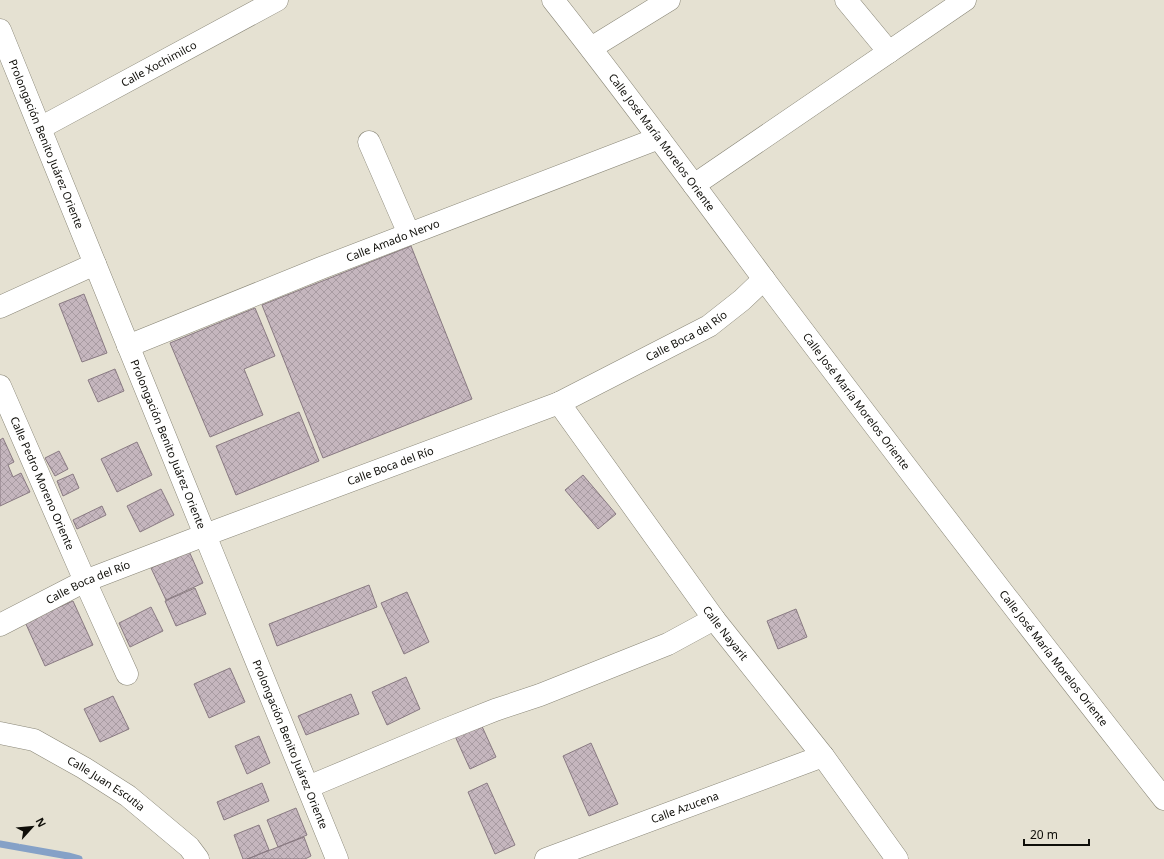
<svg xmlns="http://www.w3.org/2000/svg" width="1164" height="859" viewBox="0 0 1164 859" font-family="'Noto Sans',sans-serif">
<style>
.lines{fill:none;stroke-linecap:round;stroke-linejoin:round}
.stream{stroke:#85a1c7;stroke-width:7}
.building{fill:url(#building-cross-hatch);stroke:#897a82}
.minor-casing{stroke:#898677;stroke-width:23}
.minor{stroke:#fff;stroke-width:22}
.labels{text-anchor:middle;stroke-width:3;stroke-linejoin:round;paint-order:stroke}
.street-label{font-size:11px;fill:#0f0e09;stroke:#e5e1d2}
</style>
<defs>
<pattern id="building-cross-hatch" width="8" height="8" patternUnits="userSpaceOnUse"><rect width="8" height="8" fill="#c5b6be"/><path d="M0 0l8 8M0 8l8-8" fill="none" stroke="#a89ba2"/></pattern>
</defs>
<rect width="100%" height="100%" fill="#e5e1d2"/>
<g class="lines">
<path class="stream" d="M0 844 68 856 79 859"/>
</g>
<path class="building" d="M411 246 472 399 323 458 262 305Z
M84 294 107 353 82 362 59 304Z
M255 308 275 356 244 369 263 415 210 437 170 343Z
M115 369 124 391 98 402 88 380Z
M299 412 319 461 236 495 216 446Z
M3 438 14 462 8 465 13 477 21 473 30 492 0 506V440Z
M137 442 152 475 117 492 101 459Z
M59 451 68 469 55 476 45 458Z
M73 474 79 488 63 496 57 481Z
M583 475 616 514 598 529 565 490Z
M161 489 174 515 140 532 127 506Z
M102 506 106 515 77 529 73 520Z
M189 551 203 583 166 600 151 568Z
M369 585 377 607 277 646 269 624Z
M195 588 206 614 176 626 165 601Z
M407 592 429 642 404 654 381 603Z
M73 601 93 645 45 666 25 622Z
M151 607 163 631 130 647 119 623Z
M796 609 807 637 778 649 767 621Z
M230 668 245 702 209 718 194 684Z
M406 677 420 709 387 725 372 692Z
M351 694 359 714 306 735 298 716Z
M113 696 129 729 100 742 84 709Z
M480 722 496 757 470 769 454 734Z
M259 736 270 763 247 774 235 746Z
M591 743 618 804 589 816 563 756Z
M262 783 269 801 224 820 217 802Z
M487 783 515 845 495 854 468 792Z
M296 808 307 835 278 847 267 820Z
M259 825 269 850 248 859H243L234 835Z
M304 837 311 856 305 859H247Z"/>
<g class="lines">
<defs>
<g id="minor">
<path id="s1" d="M553 0C625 91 694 185 763 278 895 453 1028 627 1164 799"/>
<path d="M846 0 889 52"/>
<path id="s2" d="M0 30 205 535 337 859"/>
<path d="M591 48 669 0"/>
<path id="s3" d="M40 128 277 0"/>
<path d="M369 142 409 234"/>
<path d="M694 185 965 0"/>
<path d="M0 307 95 264"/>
<path id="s4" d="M128 346 321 268 659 138"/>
<path id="s5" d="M0 386 85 581 127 674"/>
<path id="s6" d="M559 403 714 619 823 756 897 859"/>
<path id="s7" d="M0 625 85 581 205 535 559 403 709 326 742 300 764 279"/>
<path id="s8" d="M0 733 34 740 84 768 128 796 189 847 198 859"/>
<path d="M308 787 442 731 495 710 540 695 668 644 714 619"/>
<path id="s9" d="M546 859 823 756"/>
</g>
</defs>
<use href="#minor" class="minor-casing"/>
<use href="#minor" class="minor"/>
</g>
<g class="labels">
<g class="street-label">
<text dy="4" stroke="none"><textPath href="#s3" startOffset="135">Calle Xochimilco</textPath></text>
<text dy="4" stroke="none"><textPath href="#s1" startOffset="179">Calle José María Morelos Oriente</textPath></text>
<text dy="4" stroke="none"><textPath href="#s2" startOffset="123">Prolongación Benito Juárez Oriente</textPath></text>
<text dy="4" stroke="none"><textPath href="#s4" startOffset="285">Calle Amado Nervo</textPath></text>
<text dy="4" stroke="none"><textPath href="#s7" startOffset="746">Calle Boca del Río</textPath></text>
<text dy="4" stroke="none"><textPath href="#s1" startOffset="503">Calle José María Morelos Oriente</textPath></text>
<text dy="4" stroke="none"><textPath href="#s2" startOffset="447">Prolongación Benito Juárez Oriente</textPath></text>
<text dy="4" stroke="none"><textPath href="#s7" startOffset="422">Calle Boca del Río</textPath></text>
<text dy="4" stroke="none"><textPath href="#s5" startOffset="106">Calle Pedro Moreno Oriente</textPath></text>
<text dy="4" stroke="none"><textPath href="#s7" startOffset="98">Calle Boca del Río</textPath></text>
<text dy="4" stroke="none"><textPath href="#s6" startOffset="284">Calle Nayarit</textPath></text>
<text dy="4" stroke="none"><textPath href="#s1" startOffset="827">Calle José María Morelos Oriente</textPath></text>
<text dy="4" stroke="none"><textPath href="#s2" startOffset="771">Prolongación Benito Juárez Oriente</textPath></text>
<text dy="4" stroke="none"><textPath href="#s8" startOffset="119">Calle Juan Escutia</textPath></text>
<text dy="4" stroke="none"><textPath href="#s9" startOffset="148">Calle Azucena</textPath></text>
</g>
</g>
<g transform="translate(32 827) rotate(63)" stroke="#e5e1d2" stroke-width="3" paint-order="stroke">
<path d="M0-3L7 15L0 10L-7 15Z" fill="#0f0e09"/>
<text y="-6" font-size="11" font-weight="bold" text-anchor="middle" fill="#0f0e09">N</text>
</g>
<path d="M1024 839v6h65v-6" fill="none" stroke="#0f0e09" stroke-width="2"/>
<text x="1030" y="839" font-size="12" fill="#0f0e09" stroke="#e5e1d2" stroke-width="3" paint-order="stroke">20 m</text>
</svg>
